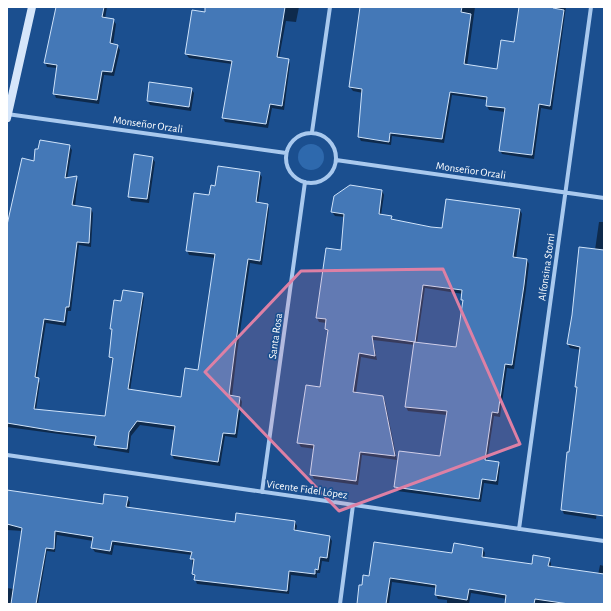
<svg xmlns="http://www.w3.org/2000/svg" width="611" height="611" viewBox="0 0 611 611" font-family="'Alegreya Sans',sans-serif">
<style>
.green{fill:#2e69ad}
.shadow{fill:#0007;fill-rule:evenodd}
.building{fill:#4478b7;stroke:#cfe3fa}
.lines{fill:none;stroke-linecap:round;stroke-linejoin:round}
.street{stroke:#a9c9ee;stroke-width:4}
.secondary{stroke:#d6e6fa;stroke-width:8}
.marked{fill:#dd80a5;fill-opacity:0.2;stroke:#dd80a5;stroke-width:3;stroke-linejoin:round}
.labels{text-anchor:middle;stroke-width:3.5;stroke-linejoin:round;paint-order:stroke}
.street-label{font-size:11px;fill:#fff;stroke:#1b4f8f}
</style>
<rect width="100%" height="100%" fill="#1b4f8f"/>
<path class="green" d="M298 157a13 13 0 1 1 26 0a13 13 0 1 1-26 0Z"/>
<path class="shadow" d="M57 7H107L105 19 113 20 116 24 113 45H117L120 50 114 76 104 75 99 104 56 98 54 93 57 68 47 67 45 62Z
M251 7H299L296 22 286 21 279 58 288 60 290 64 284 110 272 108 268 128 225 122 223 118 232 64 189 58 186 54Z
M366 7H475L467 66 498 70 515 43 520 7H566L552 110 541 108 534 159 502 154 500 150 505 112 489 110 487 106 488 100 452 95 444 143 392 136 391 145 361 141 359 137 363 93 353 91 350 87Z
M191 89 194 93 191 111 150 105 148 101Z
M69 146 72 150 67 179 76 177 78 181 75 206 91 209 93 213 91 247 79 245 71 311H68L66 326 46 323 37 378 40 383 36 410 106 417 114 362 110 357 113 332 111 329 122 302 142 293 144 298 130 391 182 398 199 371 215 258 189 255 187 250 210 196 216 187 259 173 262 177 258 203 267 204 269 209 262 265 250 263 237 353 232 396 240 397 242 402 237 438 225 436 220 466 174 459 172 455 175 430 140 425 131 436 129 453 98 448 95 444 96 439 7 427V230L34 162Z
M135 155 152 158 155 162 149 203 131 201 129 197Z
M382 191 384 195 381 215 391 217 393 220 431 228 443 229 520 210 522 214 516 259 527 260 529 264 526 290 514 369 507 368 500 417 494 416 487 461 498 463 500 467 498 485 484 483 481 502 397 491 395 487 441 457 447 415 408 411 406 407 415 345 373 340 377 360 361 357 356 393 383 397 385 401 397 460 362 455 358 485 314 479 312 475 315 449 301 447 298 442 320 388 328 333 326 329 327 323 319 322 317 318 341 251 345 217 335 216 332 212ZM425 288 463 294 464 302 457 348 417 343Z
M599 222H604V490H600L596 519 564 514 562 510 578 390 576 387 581 350 570 348 568 344 573 315 576 276 580 248 595 250Z
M7 491 104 505 127 498 130 502 129 508 236 523 295 522 297 526 296 532 329 536 332 541 329 562 322 561 320 573H317V578L291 575 289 594 197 584 193 574 192 555 114 545 112 555 95 552 92 548 93 541 57 535 55 552 47 551 38 604H7V588L14 589 23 531 7 530Z
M483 549 485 553 484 559 533 565 549 559 551 563V568L598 575 600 565 604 566V604H506L507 599 471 593 469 604H447V600L438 599 436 595 437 588 392 582 389 604H358L363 586 370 577 453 554Z"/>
<path class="building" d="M56 7H104L102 17 114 19 110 43 118 45 112 72 102 71 97 100 53 94 57 65 44 63Z
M205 7H285L277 57 289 59 282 106 270 104 266 124 222 118 232 61 185 54 192 10 205 12Z
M360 7H462L461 12 471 14 464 64 497 69 501 40 514 42 519 7H553V8L564 10 550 106 539 104 532 155 499 151 505 108 486 106 487 97 450 92 442 139 390 133 389 142 358 137 362 89 349 87Z
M149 82 192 88 189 107 147 101Z
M40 140 70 145 65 178 77 176 72 205 91 208 89 243 77 242 69 307H66L64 322 44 319 35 377 39 378 34 409 105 416 113 358 109 357 112 329H110L114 300 121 301 123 290 143 293 128 389 181 397 185 368 198 370 215 254 186 251 194 193 209 195 211 185 215 186 218 166 260 172 256 202 268 204 260 261 248 259 235 348 229 395 240 397 235 434 223 433 218 462 171 455 175 426 137 421 129 432 127 449 94 445 96 436 55 431 7 423V225L22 158 34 161 35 149H38Z
M134 154 153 157 147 199 128 197Z
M350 185 382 190 379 214 392 216 391 219 431 227 442 228 446 199 520 209 513 257 527 259 524 285 512 365 505 364 498 413 492 412 485 460 499 462 496 481 482 479 479 499 394 487 399 451 440 456 447 411 405 407 414 342 456 347 463 300H461L462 290 423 285 415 342 372 336 375 356 359 353 353 392 383 396 395 456 360 452 356 481 310 475 314 445 297 443 306 385 320 387 325 351 328 330 325 329 326 319 316 318 326 248 341 250 344 214 331 212 334 196Z
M579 247 604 250V516L561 510 567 452H569L577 387H575L580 347 567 344 572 315Z
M7 490 103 504 104 494 128 497 126 507 235 522 236 513 295 521 294 530 330 536 327 558 320 557 318 570 315 569V574L289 571 287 591 194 580 195 575 192 574 194 559H190L192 552 112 541 110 551 91 548 93 537 55 531 54 549 46 548 36 604H11L22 528 7 524Z
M374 542 452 553 454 543 483 548 482 557 532 564 533 555 550 558 548 566 604 574V604H569L535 599 534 604H505L506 595 469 589 467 600 435 595 436 585 390 578 386 604H357L359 585H362L363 575 369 576Z"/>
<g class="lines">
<path class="street" d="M7 114 286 153
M312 132 330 7
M286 158a25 25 0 1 1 50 0a25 25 0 1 1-50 0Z
M336 160 604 198
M7 455 604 541
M262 492 305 182
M519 529 591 7
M340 604 353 505"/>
<path class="secondary" d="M7 118 32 7"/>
</g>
<path class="marked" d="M443 269 520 444 339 511 205 372 301 271Z"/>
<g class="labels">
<g class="street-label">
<text transform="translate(148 124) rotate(8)" y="4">Monseñor Orzali</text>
<text transform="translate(471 170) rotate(8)" y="4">Monseñor Orzali</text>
<text transform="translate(546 267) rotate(-82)" y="4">Alfonsina Storni</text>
<text transform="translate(275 336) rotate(-82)" y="4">Santa Rosa</text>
<text transform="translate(307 489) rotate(8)" y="4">Vicente Fidel López</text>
</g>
</g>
<rect width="611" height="611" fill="none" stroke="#ffffff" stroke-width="16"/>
</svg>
